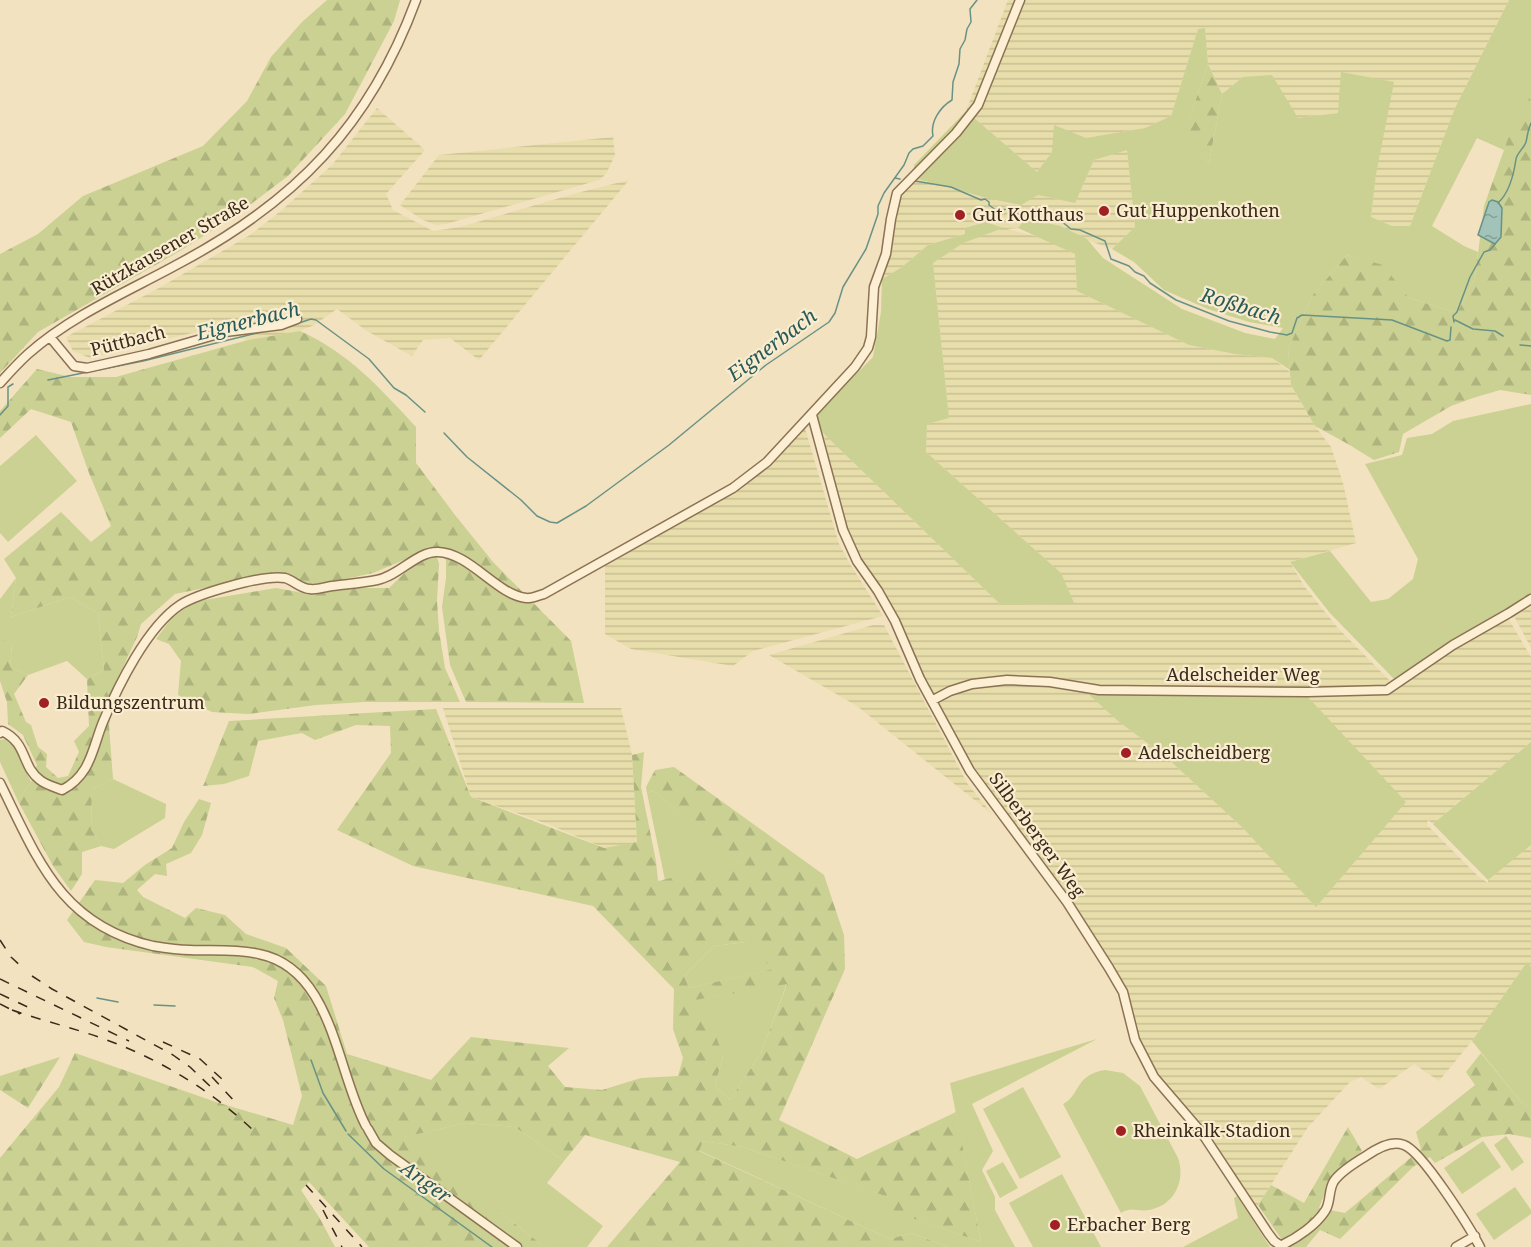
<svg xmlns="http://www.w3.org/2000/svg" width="1531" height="1247" viewBox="0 0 1531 1247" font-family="'Noto Serif',serif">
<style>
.farmland{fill:url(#farmland-rules)}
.grass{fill:#cad192}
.forest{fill:url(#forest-firs);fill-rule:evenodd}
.water{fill:url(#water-ripples);stroke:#699287;stroke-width:1.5}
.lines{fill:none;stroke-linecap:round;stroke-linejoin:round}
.stream{stroke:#699287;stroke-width:1.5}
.minor-casing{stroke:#8c7255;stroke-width:11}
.minor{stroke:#fcefd3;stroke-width:8}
.rail{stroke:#3a2a1b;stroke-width:1.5;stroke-dasharray:10 10;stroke-linecap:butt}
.poi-dot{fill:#a12021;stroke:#f9eccf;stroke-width:2}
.labels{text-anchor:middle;stroke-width:4.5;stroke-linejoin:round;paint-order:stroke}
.poi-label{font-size:18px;fill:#3a2a1b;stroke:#f9eccf;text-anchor:start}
.street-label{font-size:18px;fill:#3a2a1b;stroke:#f9eccf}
.water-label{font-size:20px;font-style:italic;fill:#295b58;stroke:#f9eccf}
</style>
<defs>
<pattern id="farmland-rules" width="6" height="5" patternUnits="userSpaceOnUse" patternTransform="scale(1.5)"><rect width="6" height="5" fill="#e8deab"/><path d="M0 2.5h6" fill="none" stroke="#c8bf93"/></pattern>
<pattern id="forest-firs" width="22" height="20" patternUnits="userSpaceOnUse" patternTransform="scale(1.5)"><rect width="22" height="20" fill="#cad192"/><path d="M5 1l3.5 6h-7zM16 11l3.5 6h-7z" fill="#aeb47d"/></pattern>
<pattern id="water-ripples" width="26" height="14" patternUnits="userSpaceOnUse" patternTransform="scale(1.5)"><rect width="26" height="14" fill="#a2c3b9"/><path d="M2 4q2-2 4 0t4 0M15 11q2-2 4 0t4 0" fill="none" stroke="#859f96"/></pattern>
</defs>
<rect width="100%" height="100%" fill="#f2e2bf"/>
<path class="farmland" d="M1008 0H1509L1455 108 1410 226H1392L1371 217 1376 174 1338 113 1298 118 1243 77 1222 94 1208 64 1205 28 1198 29 1171 116 1145 128 1086 138 1052 152 1037 172 966 111Z
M377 108 425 150 386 194 393 210 433 231 460 227 577 193 629 180 479 360 450 338 423 340 412 356 367 331 337 309 314 325 300 331 248 340 204 330 90 358 73 351 66 337 159 288 250 235 282 210 332 165Z
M613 137 615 155 606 174 599 180 446 224 436 225 423 220 400 205 439 155Z
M1127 149 1135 227 1112 249 1026 218 1018 228 1007 229 1043 238 1075 254 1077 291 1189 345 1235 354 1272 358 1290 372 1291 385 1315 426 1331 447 1343 483 1356 543 1290 562 1304 586 1337 627 1393 684 1386 689 1085 690 1118 721 1166 757 1243 828 1316 906 1305 694 1386 691 1439 657 1508 618 1531 657V742L1433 824 1428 820 1427 825 1479 877 1488 883V880L1494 873 1531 845V967L1527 962 1472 1041 1439 1081 1414 1064 1379 1089 1361 1077 1350 1082 1308 1127 1258 1205 1249 1204 1231 1174 1165 1090 1137 1039 1110 968 972 770 939 711 889 608 884 593 857 556 842 510 823 433 1001 605 1061 573 926 452 927 424 949 418 933 263 962 243 1002 227 965 234 928 245 902 267 882 279 891 246 899 199 914 178 987 198 1038 195 1075 203 1094 160Z
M805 428 839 544 850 564 883 616 753 651 733 666 631 649 605 634V566L725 497 767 465Z
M1531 603V648L1513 614Z
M873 625H884L967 783 992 814 857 706 769 655Z
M443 708H621L632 755 637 843 604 848 550 825 471 797Z"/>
<path class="grass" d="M1509 0H1531V95L1504 150 1477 138 1432 226 1464 246 1478 252 1475 278 1457 313 1409 298 1383 266 1347 255 1312 296 1288 349 1290 370 1272 358 1235 354 1189 345 1077 291 1075 254 1018 228 1026 218 1060 226 1087 239 1103 258 1182 309 1245 333 1275 339 1283 328 1249 322 1208 309 1164 290 1134 262 1112 249 1135 227 1127 150 1094 160 1075 203 1038 195 1021 205 987 198 914 178V165L966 111 1037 172 1052 152 1054 125 1086 138 1145 128 1171 116 1198 29 1205 28 1208 64 1192 111 1181 133 1209 163 1222 94 1243 77 1272 75 1298 118 1338 113 1341 72 1394 82 1376 174 1371 217 1392 226H1410L1455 108Z
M986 222 1003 228 963 243 933 263 949 418 927 424 926 452 1061 573 1074 603 1001 605 823 433 816 415 873 357 881 312 882 279 902 267 928 245 965 234V228Z
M1531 404V595L1444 646 1395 680 1329 612 1290 562 1330 551 1371 602 1388 599 1413 579 1418 559 1365 464 1402 455 1407 438 1432 434 1453 421Z
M36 435 77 481 8 542 0 533V466Z
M16 578 11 617 70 597 98 613 104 670 87 679 67 661 28 675 10 667 12 645 0 639V599Z
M1084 690 1305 694 1406 802 1316 907 1243 828 1166 757 1118 721Z
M6 739 13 744 31 782 18 801 0 762V740Z
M1531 742V845L1488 880 1433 824Z
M113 779 166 804 165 818 114 849 101 846 91 829 92 789Z
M653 791 744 862 665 880 647 793Z
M747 942 774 969 689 988 684 976 714 946Z
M1527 962 1531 967V1107L1522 1103 1472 1041Z
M787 983 761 1053 730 1100 715 1086 723 1055 694 1000Z
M1097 1039 972 1104 993 1151 982 1170 995 1197V1210L1015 1247H948L911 1233 890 1239 698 1150 703 1141 743 1147 889 1197 893 1211 981 1242 950 1083Z
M1105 1070 1123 1073 1140 1086 1178 1158C1186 1181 1174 1206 1149 1210 1137 1212 1132 1206 1121 1213L1063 1104C1081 1095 1074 1075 1105 1070Z
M1023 1087 1061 1157 1020 1179 983 1109Z
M466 1123 515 1127 564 1161 547 1183 603 1226 587 1247H545L403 1137Z
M1506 1136 1524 1162 1512 1171 1494 1145Z
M1483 1141 1501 1167 1462 1194 1444 1168Z
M1003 1162 1018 1188 1000 1198 986 1171Z
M1062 1174 1101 1247H1033L1009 1203Z
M1515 1187 1531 1210V1214L1494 1240 1476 1214Z
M1237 1196 1270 1247H1183L1238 1218 1234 1198Z"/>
<path class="forest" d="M327 0H400L394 21 345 114 288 176 235 216 180 251 38 332 0 373V254L38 234 83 196 203 146 247 101 271 57 302 22Z
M1208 64 1222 94 1209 163 1180 133 1192 111Z
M1531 95V395L1500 390 1473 398 1451 406 1403 434 1399 452 1374 460 1348 444 1315 426 1291 385 1288 349 1312 296 1347 255 1383 265 1409 298 1457 313 1475 278 1484 206 1509 136Z
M300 331C349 353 380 388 416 427V463L455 515 493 562 571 641 584 703 466 702 450 665 442 607 446 578V560L437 548 421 553 373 573 331 582 307 584 288 576 261 574 234 582 175 594 141 624 137 637 116 682 109 726 113 779 92 789 91 829 101 846 82 852V874L71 891 53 866 18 801 31 782 37 765 23 735 8 724 7 702 0 681V639L12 644 10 667 28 675 14 694 26 722 31 725 38 747 47 754 46 767 58 778 68 776 79 752 74 741 89 726 87 679 104 670 98 613 70 597 11 617 16 578 4 559 61 512 91 542 111 526 89 473 71 422 31 409 0 438V411L37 369 70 377H116L248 340Z
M436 554 439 564 437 601 439 631 445 668 460 702H364L316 705 248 714 212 712 178 695 181 661 169 644 156 639 171 619 193 602 276 588 309 594 341 588H389L415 563Z
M436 709 471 797 604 848 637 842 632 755 644 752 641 787 656 861 658 881 743 862 653 791 647 793 646 787 655 770 674 767 824 875 844 935 845 969 779 1120 857 1159 956 1112 981 1242 892 1211 888 1197 743 1147 703 1141 699 1151 890 1239 911 1233 948 1247H607L680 1162 585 1135 564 1161 515 1127 466 1123 404 1137 545 1247H369L309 1182 301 1190 319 1217 335 1247H0V1158L59 1087 75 1053 216 1102 293 1125 302 1096 283 1020 274 998 278 981 253 967 106 947 84 942 67 920 95 880 123 883 145 865 172 848 184 822 199 799 211 803 202 835 191 853 166 864 167 876 155 874 137 890 143 897 185 918 196 908 225 915 246 934 286 948 326 986 347 1054 431 1080 471 1037 569 1048 548 1066 565 1087 602 1090 641 1078 678 1076 683 1058 673 1029 674 989 593 906 413 866 337 830 391 753 390 726 356 725 315 740 302 733 258 741 249 776 224 784 203 786 229 721ZM746 942 773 969 689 988 684 976 714 946ZM787 984 761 1053 730 1100 715 1086 723 1055 714 1031 695 1000Z
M1481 1053 1522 1103 1531 1107V1138L1509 1134 1482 1137 1435 1163 1430 1157 1413 1167 1340 1239 1320 1230 1306 1247H1287L1258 1205 1271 1185 1304 1203 1348 1127 1362 1151 1329 1182 1319 1208 1345 1213 1421 1149 1416 1132 1475 1085 1466 1072Z
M60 1057 28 1108 0 1090V1076Z"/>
<path class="water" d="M1492 200 1498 202 1502 208 1501 237 1495 244 1478 235 1489 202Z"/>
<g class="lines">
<path class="stream" d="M895 178 900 179
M913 182 915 181 951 187 981 200 985 199 989 202V205L997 211 1007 209 1021 215
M1498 203C1509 193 1514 173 1516 159 1517 153 1524 148 1526 142 1528 134 1527 132 1531 123
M1027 215 1061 221 1071 229 1080 230 1105 241 1111 259 1129 266 1135 272 1144 276 1150 283 1176 300 1229 321 1270 332 1287 335 1292 333 1297 318 1302 315 1392 320 1447 341 1450 340 1451 327
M1455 320 1473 329 1495 331 1503 336
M1454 322 1453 316 1457 312 1470 277 1484 252 1490 250 1495 244
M290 326 311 319 316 320 369 359 394 388 406 395 425 412
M1520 345 1531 346
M48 380 143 361 265 331
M0 415 8 406V387L13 384
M444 433 467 457 521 500 537 516 550 522 557 523 586 506 669 445 766 365 829 322 835 313 843 287 866 249 878 214V206L884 193 904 165 909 153 913 149 923 146 933 136C930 122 940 107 952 100L953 82 959 64 960 49 965 40 967 29 971 22 970 9 977 0
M97 998 118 1002
M154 1005 175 1006
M311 1060 323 1093 346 1131
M348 1134 384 1169 492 1247"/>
<defs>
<path id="minor" d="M50 337 74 366 87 368 149 354 225 332 281 325 297 319
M0 383C9 373 18 363 28 354 72 315 129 291 180 263 296 201 370 125 416 0
M812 415 843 530 857 561 878 591 895 621 920 679 970 771 1067 902 1109 968 1123 992 1135 1040 1154 1077 1202 1133 1268 1233 1274 1241 1283 1247
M933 700 950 691 972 684 1007 680 1050 682 1099 690 1308 692 1387 690 1453 645 1509 613 1531 599
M0 733 2 731C28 743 21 766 40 780 46 785 55 787 62 790 91 775 92 749 103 722 118 686 147 627 180 605 197 594 264 574 285 578 293 580 301 589 310 589 317 590 325 587 332 586 347 584 363 583 377 580 399 576 417 551 438 552 470 553 497 595 526 598 531 599 539 595 544 594L733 488 767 462 855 367 868 348 871 337 874 287 886 254 891 219 897 193 956 133 978 105 1020 0
M0 783C38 860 61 925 153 946 165 948 178 950 190 950 213 951 237 949 259 954 333 969 336 1070 366 1126
M368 1129 376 1143 390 1155 517 1247
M1282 1245C1297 1238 1316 1225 1325 1211 1331 1203 1328 1190 1334 1181 1341 1171 1356 1162 1366 1156 1376 1149 1392 1140 1404 1145 1422 1151 1470 1228 1480 1247
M1456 1247 1475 1236"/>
</defs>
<use href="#minor" class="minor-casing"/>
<use href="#minor" class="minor"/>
<path class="rail" d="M0 940 11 957 24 969
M32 976 52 989 173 1055 190 1067 214 1090
M0 979 129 1041
M0 994 32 1009
M0 1004 20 1014
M12 1010C43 1021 74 1028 104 1039 160 1059 214 1092 256 1133
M163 1042 200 1059 223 1080
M212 1077 236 1103
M306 1185 362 1247
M323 1210 342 1247"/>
</g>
<g class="poi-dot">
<circle cx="1104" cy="211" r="6"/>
<circle cx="960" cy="215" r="6"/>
<circle cx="44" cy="703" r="6"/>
<circle cx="1126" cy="753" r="6"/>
<circle cx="1121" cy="1131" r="6"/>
<circle cx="1055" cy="1225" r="6"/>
</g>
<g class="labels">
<g class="poi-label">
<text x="1116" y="217">Gut Huppenkothen</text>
<text x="972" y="221">Gut Kotthaus</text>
<text x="56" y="709">Bildungszentrum</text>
<text x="1138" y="759">Adelscheidberg</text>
<text x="1133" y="1137">Rheinkalk-Stadion</text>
<text x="1067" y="1231">Erbacher Berg</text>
</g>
<g class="street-label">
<text transform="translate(170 246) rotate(-30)" y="6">Rützkausener Straße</text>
<text transform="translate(128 341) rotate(-14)" y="6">Püttbach</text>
<text x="1243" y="681">Adelscheider Weg</text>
<text transform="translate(1037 835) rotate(54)" y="6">Silberberger Weg</text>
</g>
<g class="water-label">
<text transform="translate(1241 306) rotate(17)" y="7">Roßbach</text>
<text transform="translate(248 321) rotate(-14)" y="7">Eignerbach</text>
<text transform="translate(772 345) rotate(-37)" y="7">Eignerbach</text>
<text transform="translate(426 1182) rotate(36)" y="7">Anger</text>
</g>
</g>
</svg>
